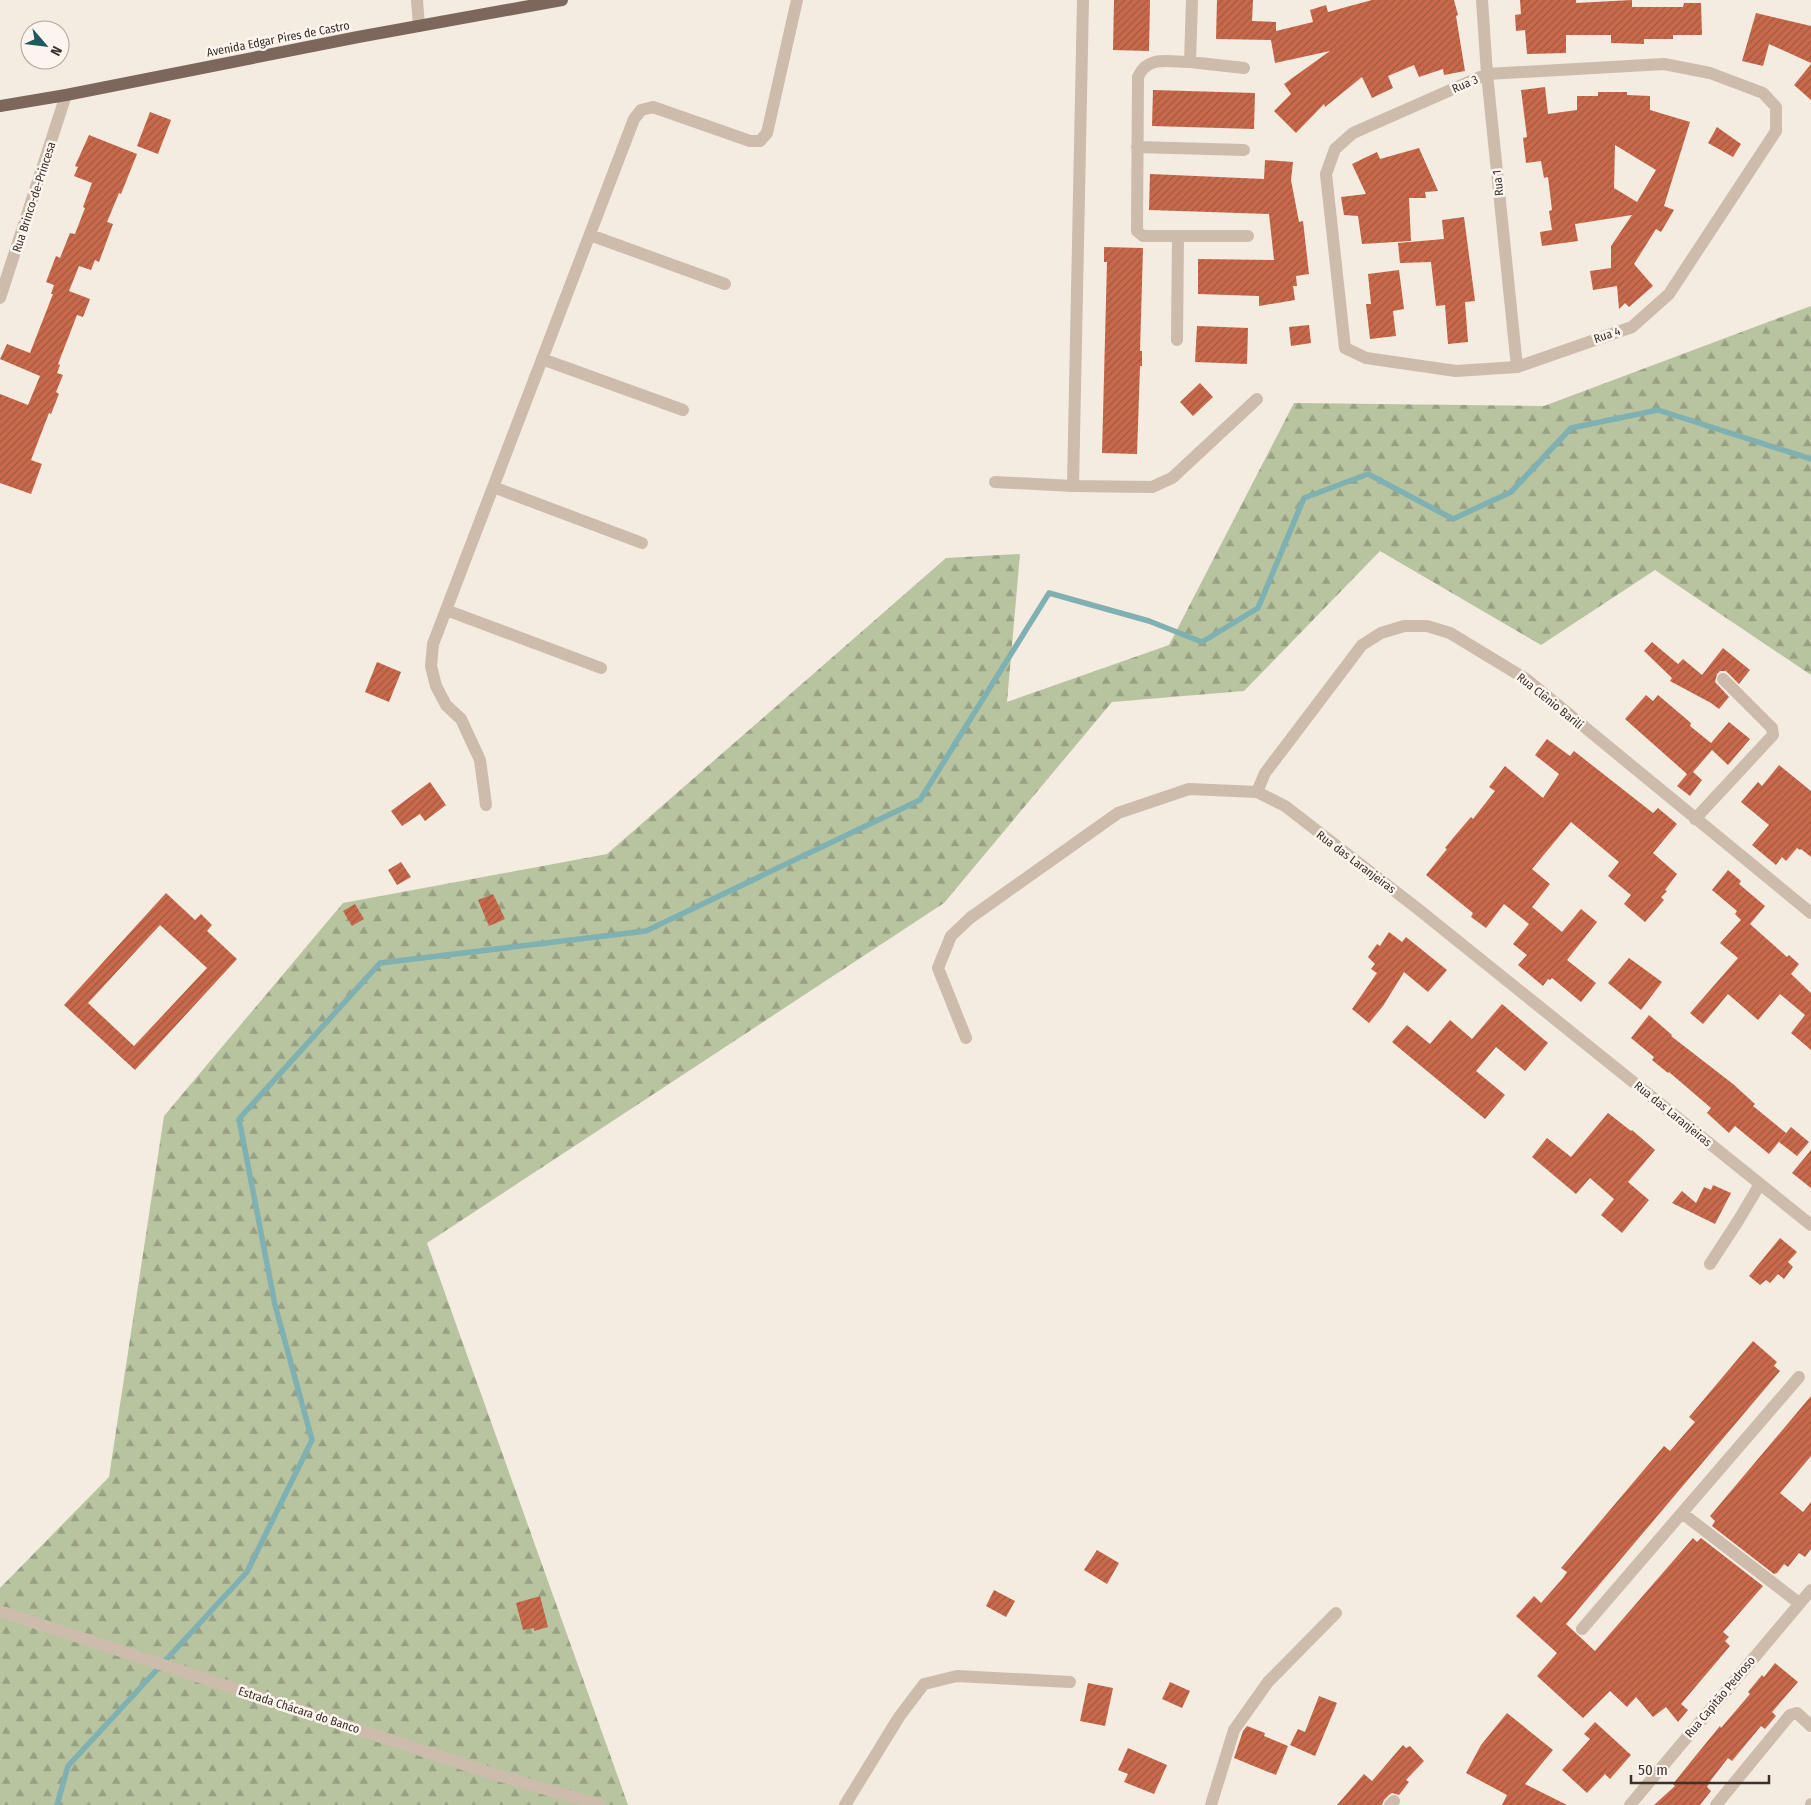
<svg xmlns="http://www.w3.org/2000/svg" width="1811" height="1805" viewBox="0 0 1811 1805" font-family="'Fira Sans Condensed',sans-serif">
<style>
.forest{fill:url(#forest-firs)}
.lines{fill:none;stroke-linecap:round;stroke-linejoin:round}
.stream{stroke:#7fb0b2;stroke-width:5.5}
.building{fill:url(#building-hatch);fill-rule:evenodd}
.minor{stroke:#cdbbac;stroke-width:12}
.major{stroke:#7d675c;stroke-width:12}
.labels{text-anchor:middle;stroke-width:5;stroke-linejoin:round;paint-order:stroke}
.street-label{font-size:12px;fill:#3b302b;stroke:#fbf5ee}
</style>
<defs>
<pattern id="forest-firs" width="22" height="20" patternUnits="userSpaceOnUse" patternTransform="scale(1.25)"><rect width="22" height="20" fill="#b8c4a0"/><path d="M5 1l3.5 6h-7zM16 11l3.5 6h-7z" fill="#97a083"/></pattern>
<pattern id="building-hatch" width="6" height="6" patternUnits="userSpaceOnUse" patternTransform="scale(1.25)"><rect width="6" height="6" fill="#c8694b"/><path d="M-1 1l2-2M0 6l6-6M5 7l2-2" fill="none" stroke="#a4573f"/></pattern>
</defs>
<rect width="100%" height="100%" fill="#f4ebe1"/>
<path class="forest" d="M1811 306V675L1655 570 1541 645 1380 551 1244 691 1112 702 944 903 427 1243 628 1805H0V1588L109 1477 164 1116 343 903 607 854 946 558 1020 554 1007 702 1169 645 1294 403 1544 406Z"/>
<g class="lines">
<path class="stream" d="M57 1805 68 1766 247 1572 312 1440 275 1305 239 1119 380 963 646 931 920 800 1049 593 1149 621 1202 642 1258 608 1304 498 1368 474 1453 519 1511 492 1571 428 1658 410 1811 459"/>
</g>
<path class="building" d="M1114 0H1150L1149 51 1113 50Z
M1217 0H1253L1252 21 1276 22V31L1313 22 1310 10 1326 5 1328 12 1372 0H1454L1458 15 1456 16 1465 71 1444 75 1443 69 1419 77 1414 65 1388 76 1393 88 1372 98 1362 77 1325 107 1324 104 1296 133 1274 111 1291 94 1284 84 1330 51 1275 63 1271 40 1216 39Z
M1520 0H1576V3L1632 0V7H1683L1684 3H1701L1702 35H1673V39H1644V44L1611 43V35H1566V53L1527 54 1525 30 1516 31 1515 15 1521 14Z
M1756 13 1811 26V63L1769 44 1763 66 1742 61Z
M1811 64V100L1794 85Z
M1545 87 1548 114 1577 110V96H1598V92H1627V95L1650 96V110L1690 122 1664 206 1674 210 1661 232 1656 229 1634 264 1653 286 1629 307 1625 303 1619 309 1617 286 1593 290 1590 271 1611 268V246L1632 215 1575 224 1578 241 1542 246 1540 232 1552 230 1549 211 1552 210 1548 177 1544 178 1541 161 1526 163 1523 138 1527 137 1521 90ZM1615 145 1656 170 1637 202 1614 188Z
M1153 90 1255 93 1254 129 1152 126Z
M150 112 171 120 158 154 137 146Z
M1717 127 1741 144 1733 157 1708 143Z
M89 135 137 154 121 194 119 193 107 222 113 224 99 262 95 260 91 270 79 266 69 291 90 299 83 317 77 315 58 364 60 365 57 373 63 375 56 392 59 394 51 414 49 413 31 460 42 464 31 494 0 483V394L28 405 40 376 0 359 7 344 30 353 53 294H51L54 285 46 282 56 256 60 258 70 233 75 234 85 208 83 207 92 183 74 176 78 167 75 166Z
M1419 148 1438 191 1425 192 1426 198H1409L1411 241 1362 244 1358 216 1344 215 1341 197 1366 194 1352 164 1377 152 1380 159Z
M1265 160 1293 162 1291 180 1299 222 1303 221 1309 274 1296 276 1297 286H1293L1295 300 1259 306V296L1198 294V259L1274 260 1269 214 1149 210 1150 174 1264 179Z
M1464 217 1475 301 1465 302 1468 342 1448 344 1445 305 1436 306 1431 262 1400 263 1398 243 1444 239 1442 220Z
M1104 247 1143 248 1140 351H1142V366H1140L1137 454 1102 453 1107 262H1104Z
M1399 270 1404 309 1393 311 1396 336 1370 339 1366 304H1371L1368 274Z
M1309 325 1311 343 1291 346 1289 327Z
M1197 326 1248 328 1247 364 1195 362Z
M1200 383 1213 397 1193 416 1180 402Z
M1652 642 1678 664 1683 659 1702 675 1723 648 1750 670 1739 684 1726 671H1720L1717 674 1715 682 1729 697 1719 709 1711 703 1670 681 1672 678 1644 651Z
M377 662 401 672 389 702 365 692Z
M1646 695 1653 701 1658 695 1691 723 1690 726 1711 743 1729 722 1750 739 1728 765 1712 750 1693 772 1702 780 1690 796 1677 786 1687 774 1625 719Z
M1547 739 1570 756 1574 751 1653 813 1658 808 1677 824 1653 853 1677 874 1665 890 1667 891 1661 897 1664 900 1645 922 1624 904 1631 895 1608 876 1619 862 1571 822 1532 869 1550 884 1532 907 1562 932 1581 909 1597 922 1567 960 1596 983 1581 1002 1552 978 1550 980 1548 979 1543 986 1518 965 1527 955 1513 944 1529 924 1504 904 1486 928 1471 917 1473 913 1426 875 1447 849 1445 848 1453 838 1471 817 1473 819 1495 791 1489 787 1505 766 1543 798 1559 774 1535 755Z
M1779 765 1811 791V857L1801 849 1800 850 1797 848 1786 861 1782 857 1776 865 1752 845 1769 825 1741 802 1758 782 1762 786Z
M430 782 446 805 425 821 420 814 402 826 391 811Z
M401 862 411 877 397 885 388 870Z
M1728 870 1741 881 1739 884 1765 906 1750 924 1787 957 1789 955 1799 964 1791 974 1811 993V1050L1791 1033 1805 1015 1780 994 1758 1020 1728 994 1703 1024 1690 1013 1738 958 1720 943 1741 920 1735 914 1737 911 1712 890Z
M166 893 195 920 201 914 212 925 207 931 237 959 135 1070 64 1005ZM160 925 207 968 134 1046 88 1003Z
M493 894 505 919 489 926 478 900Z
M355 904 364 919 352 926 343 911Z
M1389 932 1402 942 1406 937 1447 970 1428 992 1404 972 1383 1006 1369 1023 1352 1009 1377 973 1371 969 1375 964 1368 957 1377 944 1380 946Z
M1629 958 1662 982 1641 1010 1608 983Z
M1502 1004 1548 1043 1525 1071 1496 1047 1476 1071 1505 1095 1485 1119 1392 1042 1407 1025 1430 1044 1450 1020 1472 1039Z
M1649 1015 1672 1035 1671 1036 1733 1084 1755 1104 1753 1106 1786 1133 1769 1154 1735 1126 1729 1133 1707 1113 1711 1108 1669 1072 1668 1073 1652 1060 1654 1057 1631 1038Z
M1608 1113 1631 1131 1632 1130 1655 1150 1628 1182 1649 1200 1622 1233 1601 1215 1614 1199 1590 1178 1576 1194 1532 1157 1547 1138 1571 1157Z
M1791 1127 1809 1142 1797 1156 1779 1142Z
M1811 1150V1188L1792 1173Z
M1713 1185 1731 1193 1715 1224 1672 1203 1682 1191 1696 1203 1704 1187 1711 1190Z
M1780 1238 1797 1252 1788 1262 1793 1267 1784 1279 1778 1274 1770 1283 1766 1280 1760 1285 1749 1276Z
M1753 1341 1777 1362 1774 1366 1780 1371 1566 1624 1595 1651 1693 1538 1697 1542 1701 1538 1763 1586 1723 1632 1729 1637 1725 1641 1730 1646 1681 1704 1688 1710 1678 1722 1666 1707 1653 1717 1636 1697 1627 1707 1610 1691 1583 1718 1537 1676 1557 1653 1516 1616 1534 1596 1541 1603 1563 1578 1567 1572 1561 1568 1664 1446 1670 1451 1688 1430 1695 1422 1689 1417Z
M1811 1396V1456L1780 1493 1803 1512 1811 1502V1549L1805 1557 1799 1553 1788 1567 1784 1564 1777 1573 1774 1574 1712 1526 1715 1521 1710 1516Z
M1097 1550 1119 1563 1107 1584 1084 1570Z
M994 1590 1015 1601 1006 1617 986 1606Z
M540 1596 548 1627 534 1631V1628L523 1630 516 1603Z
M1775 1663 1798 1682 1772 1712 1776 1716 1765 1729 1761 1726 1732 1761 1728 1758 1711 1780 1707 1787 1711 1791 1700 1805H1654L1675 1786 1673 1784 1693 1759 1720 1726 1721 1728 1750 1694 1748 1692 1762 1675 1764 1677Z
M1170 1682 1190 1691 1182 1708 1162 1699Z
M1088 1683 1113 1688 1105 1726 1080 1721Z
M1319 1696 1337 1703 1315 1756 1290 1745 1298 1729 1305 1732Z
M1507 1713 1553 1750 1525 1784 1567 1805H1502L1507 1795 1466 1773 1481 1745Z
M1595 1722 1631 1755 1610 1779 1605 1774 1587 1793 1562 1770 1590 1739 1584 1734Z
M1247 1726 1265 1733 1264 1736 1288 1746 1276 1775 1234 1758 1243 1731Z
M1403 1745 1406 1748 1410 1746 1424 1761 1406 1780 1409 1782 1399 1795 1392 1793 1389 1795 1384 1800 1382 1805H1337L1364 1774 1372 1781Z
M1128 1748 1167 1765 1154 1794 1124 1782 1128 1774 1118 1770Z"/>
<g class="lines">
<path class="minor" d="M417 0 419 26
M1482 0 1487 74 1517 367
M1190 62 1244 68
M1664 64 1710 73 1763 93 1776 107V131L1669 294 1632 327 1517 367 1456 371 1366 358 1345 348 1326 174 1335 149 1353 133 1487 74Z
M1137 147 1244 150
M590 235 725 284
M1178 236H1248
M0 298 66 95
M1177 340 1178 236H1143L1137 231 1138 77C1147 55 1169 62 1190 62L1192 0
M542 359 683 410
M995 482 1073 486 1152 487 1172 478 1257 399
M1073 486 1083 0
M493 487 642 543
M446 610 601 668
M1257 792 1265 773 1362 645 1381 633 1404 626H1427L1450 633 1526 679 1811 913
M486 805 480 760 461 719 446 705 436 686 431 666 433 644 634 119 641 110 653 107 750 141H760L767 133 797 0
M1695 819 1773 735 1772 728 1723 679
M966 1038 938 968 951 936 970 918 1118 813 1189 789 1257 792 1285 806 1418 909 1811 1225
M1710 1264 1738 1221 1760 1184
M1682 1513 1799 1603
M0 1612 6 1613 487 1772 600 1805
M1582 1629 1799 1377
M845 1805 899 1717 924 1684 957 1676 1070 1682
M1211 1805 1234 1730 1268 1682 1336 1613
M1390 1805 1394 1801
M1630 1805 1811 1590
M1716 1805 1790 1715 1797 1713 1811 1726
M1811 1805V1804"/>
<path class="major" d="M0 106 66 95 358 37 562 0"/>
</g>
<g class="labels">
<g class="street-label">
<text transform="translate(278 39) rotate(-11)" y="4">Avenida Edgar Pires de Castro</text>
<text transform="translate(1465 84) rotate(-24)" y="4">Rua 3</text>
<text transform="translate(1498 183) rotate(-96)" y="4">Rua 1</text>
<text transform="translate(34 197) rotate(-72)" y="4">Rua Brinco-de-Princesa</text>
<text transform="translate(1607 335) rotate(-19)" y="4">Rua 4</text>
<text transform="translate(1550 701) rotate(39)" y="4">Rua Clênio Barili</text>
<text transform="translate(1356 862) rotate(37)" y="4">Rua das Laranjeiras</text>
<text transform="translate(1673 1114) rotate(39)" y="4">Rua das Laranjeiras</text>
<text transform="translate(1720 1697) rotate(-50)" y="4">Rua Capitão Pedroso</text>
<text transform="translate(299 1710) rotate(18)" y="4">Estrada Chácara do Banco</text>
</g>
</g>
<g transform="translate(45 45) rotate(118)"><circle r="24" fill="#fbf5ee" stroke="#aea6a0"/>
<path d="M0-4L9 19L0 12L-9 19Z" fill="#1f5a5e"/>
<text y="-8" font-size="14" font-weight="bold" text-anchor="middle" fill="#3b302b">N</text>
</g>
<path d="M1631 1775v8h138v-8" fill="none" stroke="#3b302b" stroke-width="2.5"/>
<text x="1638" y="1775" font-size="15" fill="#3b302b" stroke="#fbf5ee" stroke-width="4" paint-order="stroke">50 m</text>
</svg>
